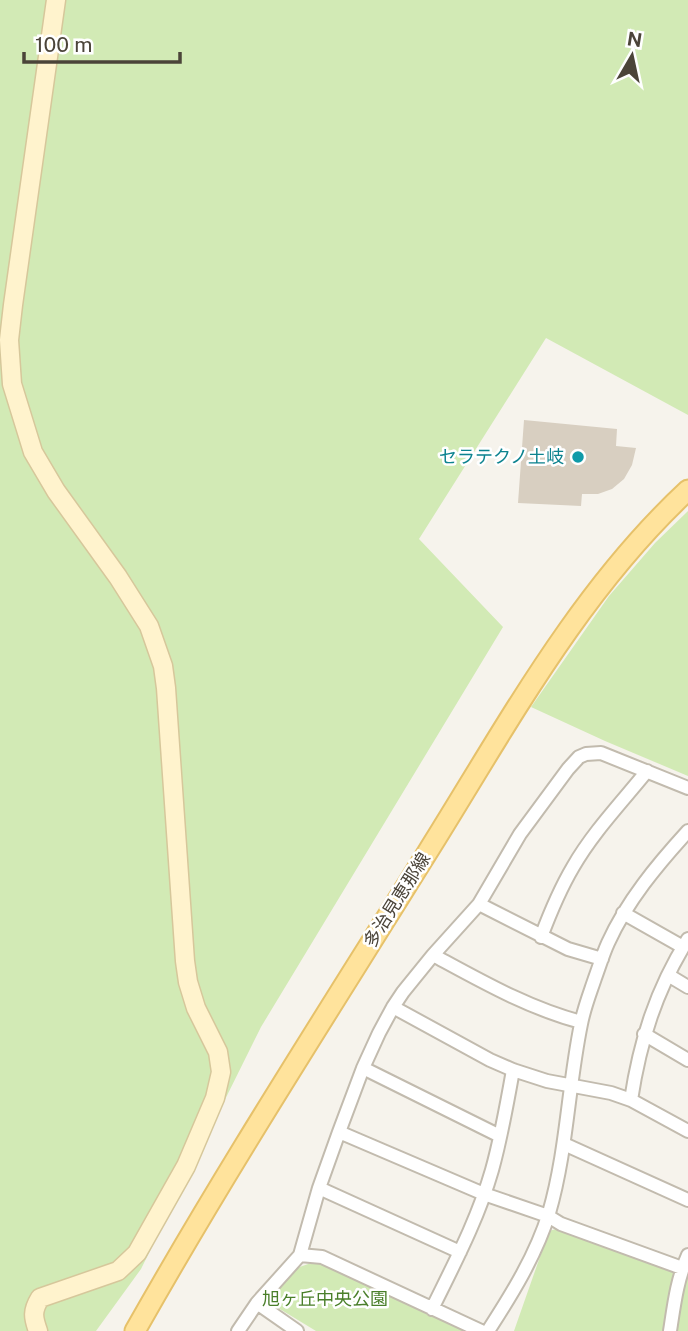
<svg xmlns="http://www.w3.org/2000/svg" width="688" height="1331" viewBox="0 0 688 1331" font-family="'Public Sans','Noto Sans JP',sans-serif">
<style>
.green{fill:#d2eab5}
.building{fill:#d8cfc1}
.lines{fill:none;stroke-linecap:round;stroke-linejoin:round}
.street-casing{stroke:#c2bbae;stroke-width:16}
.secondary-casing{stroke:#d6c79b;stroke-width:21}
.primary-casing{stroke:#e6c16a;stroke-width:23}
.street{stroke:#fff;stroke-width:12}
.secondary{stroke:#fff3cd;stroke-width:18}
.primary{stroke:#ffe39c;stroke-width:19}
.culture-dot{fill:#0f9aa8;stroke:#fff;stroke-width:2.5}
.labels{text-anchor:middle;stroke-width:5;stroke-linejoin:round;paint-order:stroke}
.culture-label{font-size:18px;fill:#0d838f;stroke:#fff;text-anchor:end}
.street-label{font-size:18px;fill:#4b4439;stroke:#fff}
.park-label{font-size:18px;fill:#4a7f2a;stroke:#fff}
</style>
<rect width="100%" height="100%" fill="#f6f3ec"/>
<path class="green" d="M0 0H688V415L546 338 419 539 503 627 261 1027 141 1269 96 1331H0Z
M688 511V776L605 741 531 707 609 596 655 543Z
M556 1229 688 1277V1331H514L549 1231Z
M311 1263 322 1264 470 1331H316L265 1300 294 1269Z"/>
<path class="building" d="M524 420 617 429 616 446 636 448 632 465 624 479 612 489 598 494H582L581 506 518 503Z"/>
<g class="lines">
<defs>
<path id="street" d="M479 904 568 949 602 959
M623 913 683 947
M541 937C550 913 560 889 573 867 593 832 622 802 647 771
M433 955C481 981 528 1008 581 1022
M668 975 688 987
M393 1007 490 1060 513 1070 547 1081 611 1093 631 1100 688 1131
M644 1034 688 1060
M363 1068 500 1136
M631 1100C640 1041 656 990 688 939
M339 1132 484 1194 548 1216 561 1224 682 1268
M564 1144 688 1200
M319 1188 460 1252
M300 1255 322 1257 481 1331
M257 1303 297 1331
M432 1309C454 1264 478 1219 492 1170 501 1138 507 1104 513 1070
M238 1331 257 1303 300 1255 319 1188 339 1132 363 1068 379 1033 393 1007 403 992 433 955 479 904 520 834 568 769 579 757 586 754 601 753 688 788
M488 1331C512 1294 536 1255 549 1213 567 1151 568 1087 581 1024 584 1008 590 993 595 978 599 967 603 954 608 943 627 901 657 865 688 831
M670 1331C674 1305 677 1279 688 1255"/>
<path id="secondary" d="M38 1331C33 1317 32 1311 40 1298L118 1271 137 1253 186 1166 215 1098 221 1072 218 1052 196 1008 188 982 185 961 166 688 163 666 149 626 118 577 56 491 33 452 12 384 9 340 13 305 56 0"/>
<path id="primary" d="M135 1331C227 1168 328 1012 427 853 506 727 578 592 688 490"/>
</defs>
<use href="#street" class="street-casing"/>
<use href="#secondary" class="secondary-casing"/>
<use href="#primary" class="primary-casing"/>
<use href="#street" class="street"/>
<use href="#secondary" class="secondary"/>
<use href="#primary" class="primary"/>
</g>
<circle class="culture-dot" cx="578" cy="457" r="7"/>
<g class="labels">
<g class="culture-label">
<text x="564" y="463">セラテクノ土岐</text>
</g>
<g class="street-label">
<text transform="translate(397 900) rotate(-58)" y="6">多治見恵那線</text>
</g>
<g class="park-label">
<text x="325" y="1305">旭ヶ丘中央公園</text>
</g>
</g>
<g transform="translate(632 56) rotate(9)" stroke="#ffffff" stroke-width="5" paint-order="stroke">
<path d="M0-5L12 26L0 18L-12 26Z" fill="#4b4439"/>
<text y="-10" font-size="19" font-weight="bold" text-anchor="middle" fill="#4b4439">N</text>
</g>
<path d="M24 52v10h156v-10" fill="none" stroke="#4b4439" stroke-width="3.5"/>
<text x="35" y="52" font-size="21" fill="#4b4439" stroke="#ffffff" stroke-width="5" paint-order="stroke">100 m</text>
</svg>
